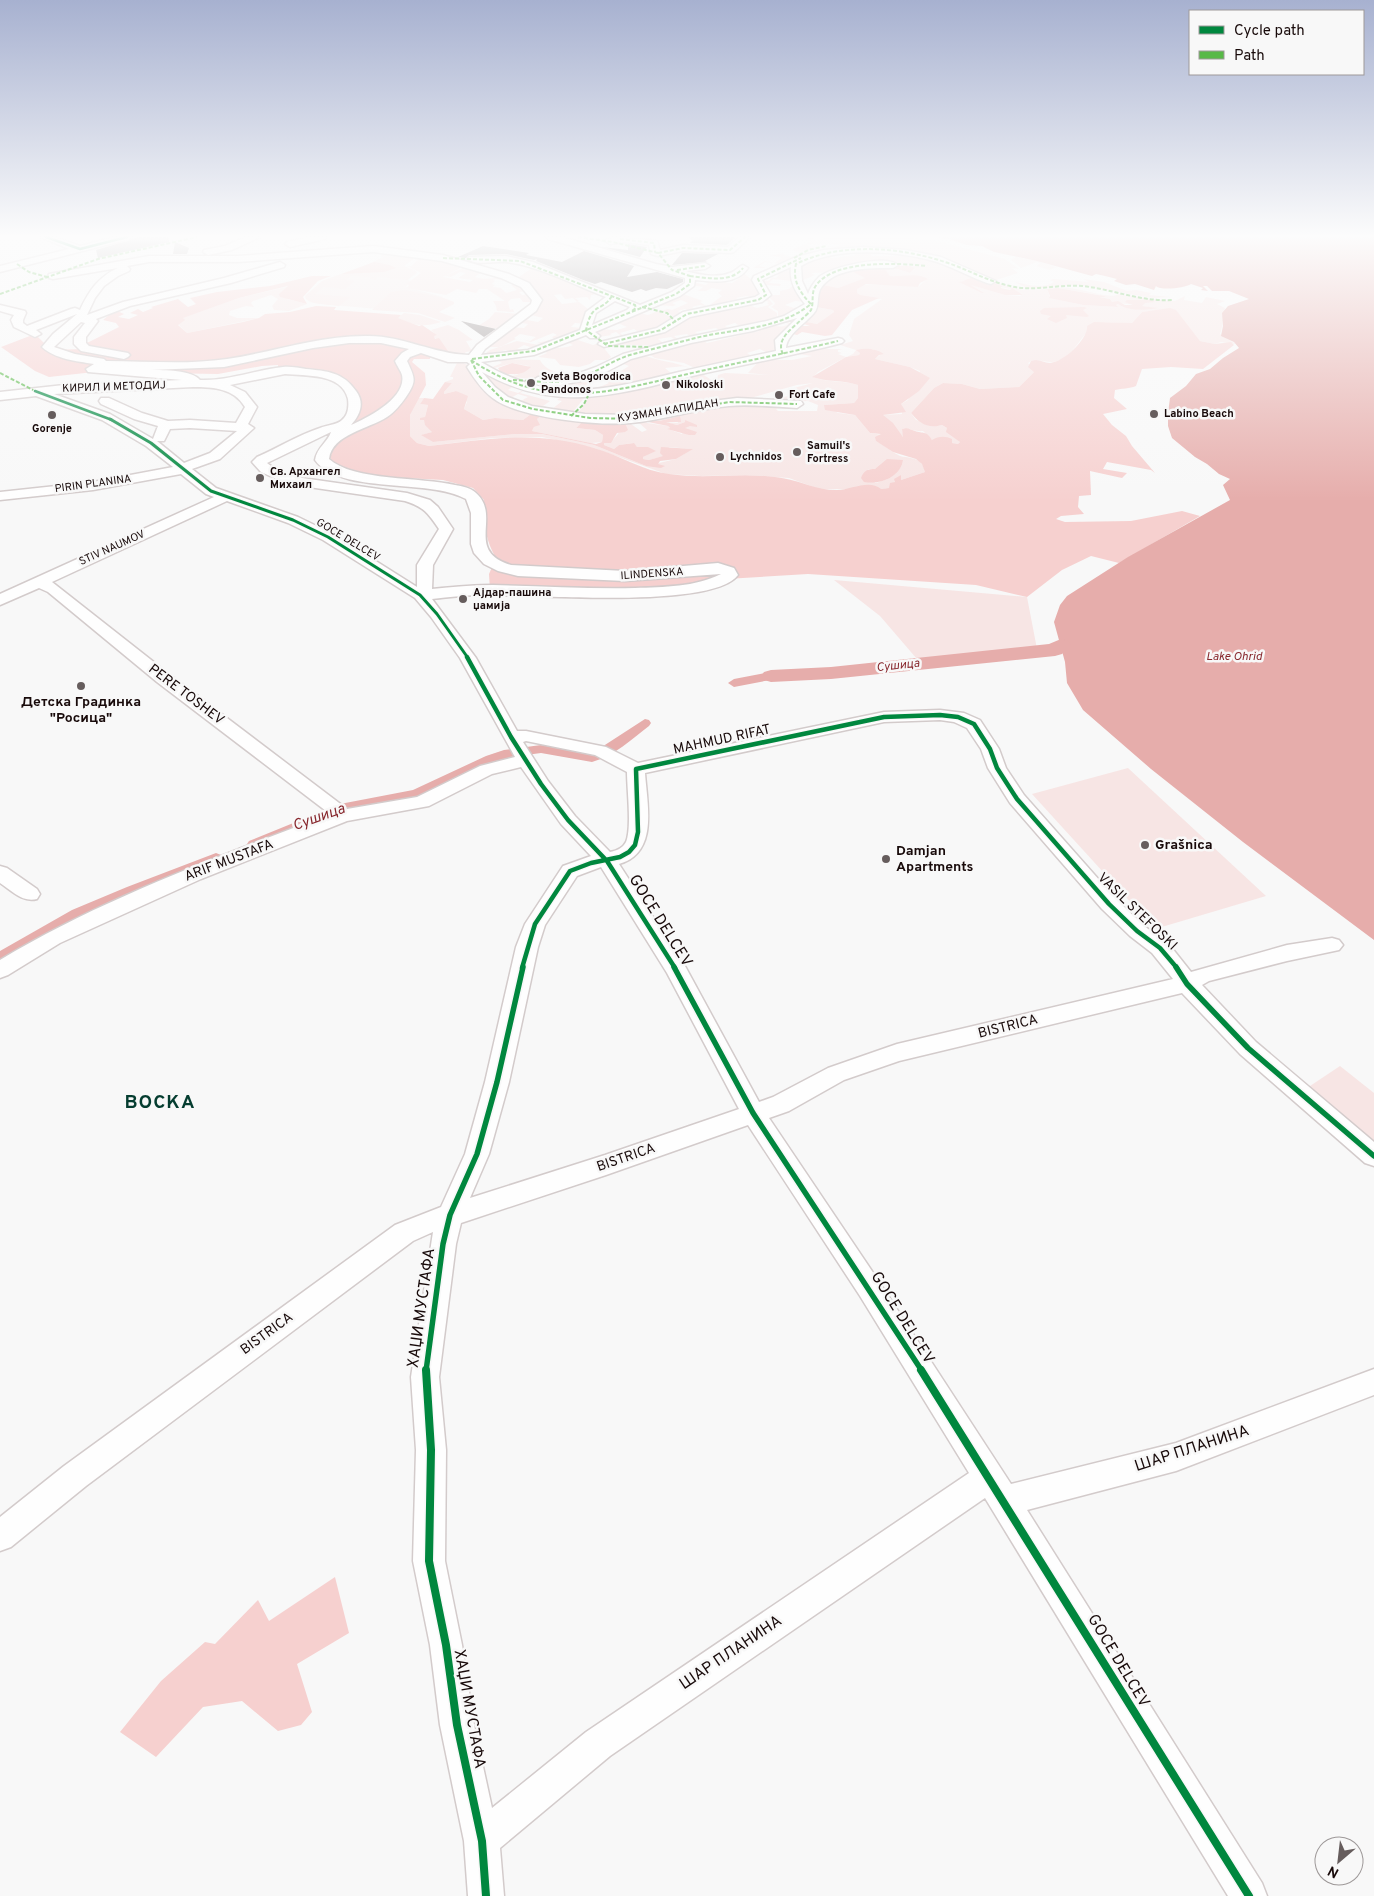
<svg xmlns="http://www.w3.org/2000/svg" width="1374" height="1896" viewBox="0 0 1374 1896" font-family="Overpass,sans-serif">
<style>
.built{fill:#f6ebea}
.green{fill:#f7e5e4;fill-rule:evenodd}
.forest{fill:#f6d0cf}
.water{fill:#e6adab}
.lines{fill:none;stroke-linecap:round;stroke-linejoin:round}
.canal{fill:#e6adab;fill-rule:evenodd}
.river{fill:#e6adab;fill-rule:evenodd}
.building{fill:#9e9797}
.minor-casing{stroke:#d3cbcb;stroke-width:3}
.minor{fill:#fefefe;fill-rule:evenodd}
.quiet{stroke:#58b947;stroke-width:2;stroke-dasharray:4 2;stroke-linecap:butt}
.cycleway-far4-casing{stroke:#f8f8f8;stroke-width:4.5}
.cycleway-far3-casing{stroke:#f8f8f8;stroke-width:5}
.cycleway-far2-casing{stroke:#f8f8f8;stroke-width:7}
.cycleway-far1-casing{stroke:#f8f8f8;stroke-width:9}
.cycleway-casing{stroke:#f8f8f8;stroke-width:11}
.cycleway-far4{stroke:#00873e;stroke-width:2.5}
.cycleway-far3{stroke:#00873e;stroke-width:3}
.cycleway-far2{stroke:#00873e;stroke-width:4.5}
.cycleway-far1{stroke:#00873e;stroke-width:5.5}
.cycleway{stroke:#00873e;stroke-width:8}
.poi-dot{fill:#665d5d;stroke:#f8f8f8;stroke-width:2}
.labels{text-anchor:middle;dominant-baseline:central;stroke-width:5;stroke-linejoin:round;paint-order:stroke}
.far-poi-label{font-size:11px;font-weight:bold;fill:#180a0a;stroke:#f8f8f8;text-anchor:start}
.far-street-label{font-size:11px;fill:#180a0a;stroke:#f8f8f8}
.far-water-label{font-size:12px;font-style:italic;fill:#87262c;stroke:#f8f8f8}
.street-label{font-size:14px;fill:#180a0a;stroke:#f8f8f8}
.poi-label{font-size:14px;font-weight:bold;fill:#180a0a;stroke:#f8f8f8;text-anchor:start}
.water-label{font-size:15px;font-style:italic;fill:#87262c;stroke:#f8f8f8}
.near-street-label{font-size:16px;fill:#180a0a;stroke:#f8f8f8}
.district-label{font-size:19px;font-weight:bold;letter-spacing:1px;fill:#053d30;stroke:#f8f8f8}
</style>
<rect width="100%" height="100%" fill="#f8f8f8"/>
<path class="built" d="M374,262L404,266L415,270L417,273L408,280L410,281L406,287L443,297L414,312L320,304L310,302L305,298L324,280Z"/>
<path class="green" d="M811,237H816L812,240L817,241L827,237H898L934,240L1005,259L1019,269L1012,268L1018,273L993,281L947,261L926,256L893,250L872,251V247H855L854,250L830,251L826,249L841,245C834,244 814,243 807,245L814,248L801,253L792,250L782,254L791,257L796,255L783,264L765,262L759,266L767,268H753L765,261L775,263L782,258L770,255C784,255 797,247 810,242L805,240Z
M389,251L416,255L414,259H427L424,260L431,258L466,265L443,277L470,282L473,280L458,278L466,273L460,272L451,277L445,276L463,268L482,272L475,277C484,280 493,279 502,276L514,283L496,279L493,280L495,281L492,284L495,285L493,287L501,288L506,293L517,290L511,285L519,283L528,291L519,292L522,295L530,294L533,298L532,302H523L520,298L511,299L508,302L510,310L513,309L514,312L497,311L496,306L493,301H505L487,289H479L476,293L457,289L446,295L407,288L409,285L406,284L421,273L407,266H411L418,260L414,259L404,266L417,272L407,280L378,277L375,280L370,279L371,277L351,276L346,280L355,281L345,289L323,287L315,294L350,297L339,306L314,303L306,299L305,296L322,281L365,266L383,257L380,256Z
M853,251L872,252L871,256H902V254L928,258L976,276L973,281L960,282L983,292L969,284L1005,295L1020,296L1023,294L1016,292V290L1000,287L1001,286L993,282L1023,290L1047,289L1050,298L1083,305L1117,307L1116,305L1118,304C1130,312 1143,309 1156,308L1112,302L1110,299L1101,297L1100,295L1058,288C1075,285 1109,301 1119,294L1167,301H1175L1185,296L1184,300L1202,303L1206,297L1225,301L1217,304L1225,308C1222,317 1224,324 1220,334L1236,344L1221,342L1215,344L1200,341L1173,309L1142,312L1132,323C1124,324 1107,321 1101,323C1081,330 1077,354 1058,361C1047,365 1037,356 1028,363L1035,371L1019,387L980,389L962,384L943,383L934,388L911,413L916,420L937,426L942,425L947,428L960,442L958,444L932,440L923,431C915,432 910,428 902,429L904,438L882,415L902,414L901,404L908,400L920,371L910,367L875,359L880,355L873,349L857,350L860,353L859,355L846,357L818,372L813,377C827,383 843,380 858,385V398L854,403L824,405L838,413L855,415L870,433L883,435L876,441C885,445 891,452 900,456C907,458 917,457 922,464C924,466 924,469 925,472L901,480V475L889,488L881,489H819L789,478L750,475L701,476L666,474L594,448L542,437L492,438L429,446L417,443L410,436V415L418,398H424L420,404L428,405L425,417L421,420H424L432,432L422,435L433,442L515,434H542L594,445L646,466L676,459L692,449L669,447L664,456L649,460L643,459V457L655,451L637,447L633,443L619,445L614,449L604,445V443C615,444 620,429 627,421L642,432L647,430L638,422L643,419L647,423L668,426L670,428L668,429L682,434L686,426H690L685,420V422L677,425L664,422L678,423L675,417L659,421L646,419L725,404L793,405L776,409L778,411H817L818,405L808,401L782,402V400L771,399L789,396L819,395L816,389L800,392L794,388L813,383L797,385L747,399L645,415H577L589,397L624,392L699,372L716,383L718,375L725,373L771,375L748,373L760,360L768,359L772,360H792L812,356L792,353L817,349H843L838,350V352L842,353L838,354L846,357L853,354L856,350L840,345L853,341L849,335L854,319L882,299L865,298L852,293L862,285L891,284L918,287L927,279C914,275 904,277 890,276L884,269H897L910,273L915,269L910,266H928L882,261L834,272L811,273L815,275L799,282L796,268L824,255L833,258L856,255ZM903,460C901,474 888,480 875,483L868,469H875Z
M1016,257L1037,261L1057,267L1049,270L1037,266L1040,263L1037,262L1021,268L1011,260Z
M795,262L802,298L799,299L806,302L795,301L785,305L794,308L807,305L805,308L778,318V311L771,307L774,305L775,303L768,296L760,280L768,281L772,278L765,276L776,278L779,275L770,274ZM773,279L793,281L790,284L793,285L789,289L780,291V295H769V288H766V285L780,286L781,284L769,283Z
M535,266L608,297L602,298L598,294L591,295L590,300L587,297L575,298L579,301L577,302L573,298L565,299L561,294L554,295L562,304L579,302L588,309L586,324L575,323L571,327L582,328L578,332L547,345L537,343L554,339L552,337L557,335L553,333L531,342L524,340L530,341L536,337L520,334L514,338L516,339L500,347H484L511,327L524,328L528,324L516,322L525,316L530,317L527,320L538,322L543,318L527,314L538,304L516,279Z
M849,270L866,278L838,288L819,284L830,277Z
M742,272L755,282L763,292L756,298L746,296L736,298L738,299L713,308L711,304L722,296L718,293L722,290L712,288L706,291H698L703,287L691,285L692,282L706,285L708,283H705L709,279L725,278L722,282L732,283L741,277L735,275Z
M1054,279L1089,282L1083,279L1104,282L1127,291L1136,290L1151,293L1149,295L1171,297L1152,298L1079,285L1029,289L1015,282C1028,284 1042,290 1054,282L1050,280Z
M290,286L287,299L307,304L289,311L274,310L272,306L278,299L271,295L253,301L251,303L254,307L246,306L230,311L229,315L237,318H259L187,333L178,324L184,320L182,318L239,298Z
M405,290L444,298L454,302V304L439,312L455,318L445,322L418,313L372,310L391,292Z
M680,293L703,301L700,302L708,307L700,305L692,307L697,311L692,312L685,309L678,311L684,314L677,319L670,314L660,311L668,309L672,310L688,303L681,300L672,303L676,305L673,306L652,305L672,297L676,298Z
M766,296L773,304L768,307L777,313V320L743,328L735,323L725,326L732,331L722,332L716,328L695,332L701,336L692,338L687,334L674,336L680,341L679,342L671,337L658,339L666,345L662,346L608,344C627,339 648,337 667,329C676,325 681,318 690,314L746,304L757,308L769,305L767,303L769,302L763,300L754,302Z
M810,307C803,322 773,334 779,352L769,354L760,349L747,353L755,358L697,369L684,363L655,358L645,352L699,338L707,343L750,333L745,329L751,333L759,331L754,327C758,327 764,324 768,325C777,325 780,329 789,324L781,321L774,323L782,320L790,323L798,320L791,317Z
M816,307L833,310L834,312L817,324L802,321Z
M658,311L671,317L674,322L642,334L634,329L620,333L626,338H624L616,332L610,334L612,335L599,337L593,332L597,329L617,330L627,327L618,323L608,327L602,326L633,312L648,315Z
M495,312L519,314L502,330L494,328L491,330L489,327L483,326L479,328L478,326L489,319Z
M404,313L420,315L441,322C421,328 415,325 397,318Z
M448,325L459,330L473,340L466,341L472,351L466,352L462,356L445,352L447,350L433,336L436,335L431,330Z
M572,338L593,345L596,344L604,348L611,357L607,360H595L590,364L579,367L560,365L555,359L538,357L547,353L541,350C552,346 562,350 573,345L564,341Z
M517,341L544,346L536,349L524,345L517,349L527,352H509L506,350L487,354L486,357L487,352L490,350Z
M640,353C657,362 675,361 692,369L685,366L665,368L671,373L664,376L665,378C621,391 594,398 548,391C560,379 586,372 601,379L599,380L601,381L586,384L595,389L609,383L602,379L609,376L599,372L613,376L629,366L618,362L605,369L617,361Z
M496,359L540,360C548,376 572,374 587,372C583,374 577,377 572,378C560,380 522,380 512,376L517,375L529,366L512,363L491,369L490,368L502,363Z
M458,361L468,365L491,393L535,411L523,420L495,418L483,420L464,409L467,402L456,391L444,394V392L452,383L445,382L453,379V377H450Z
M490,374L523,387L515,385L508,390L518,393L527,388L542,392L528,388L520,393L550,401L543,406L547,407L546,409L551,410L562,401L557,400L562,396L555,395L585,397L572,413C553,410 535,407 517,403L528,397L518,394L507,400L503,398L481,376Z
M545,413L585,419L576,428L595,430L603,435L602,442L591,443L532,431L534,427L539,425L537,419Z
M834,580L1027,597L1037,649L917,659L880,616Z
M1128,768L1266,896L1155,929L1032,794Z
M1340,1066L1374,1093V1141L1307,1088Z"/>
<path class="forest" d="M374,262L390,265L396,268L384,272L342,274Z
M888,265L910,266L915,268L910,273L897,269H885L890,276C902,277 918,272 928,279L920,283L918,287L866,284L857,289V293L860,295L879,298L852,310L832,335L825,336L802,332L797,335L789,333L798,326H810L801,323L802,321L817,324L834,312L833,310L816,307L819,284L838,288L865,278L849,270Z
M312,276H331L318,281L303,297L307,304L280,297L279,294L288,286L239,298L183,318L185,320L178,325L187,333L243,322L259,318L265,314L290,312L316,306L336,307L334,310L401,315L398,318L419,326L422,325L437,335L434,336L435,339L439,338L448,351L446,352L453,353L452,356L430,355V359H414L412,362L425,373L426,385L410,415V436L417,443L429,446C488,439 535,430 594,448C619,455 643,471 669,474C718,481 758,467 808,485C817,488 827,490 837,490C851,490 869,479 881,489L889,488L890,483L895,482L894,479L901,475V480L925,472L922,464L916,459L893,452L876,441L875,437L881,434L870,433L855,415L825,410L824,405L854,403L858,398V385C843,380 827,382 812,377L846,357L859,355L860,353L856,350C866,348 875,348 884,354L879,355L875,359L910,367L930,378L919,391L901,404L906,412L883,415L893,423L903,437L902,429C908,427 909,429 915,431C923,434 926,430 932,440C939,436 945,436 952,439V443L958,444L960,442L946,432L947,428L942,425C928,429 919,423 911,413L934,388L943,383L962,384L980,389L1019,387L1034,372L1028,367L1031,361C1039,358 1043,363 1050,363C1063,363 1089,338 1087,326L1094,322L1132,323L1142,312L1170,308L1176,310L1200,341L1215,344L1231,342L1234,345L1203,369L1171,367L1142,369L1136,386C1129,389 1122,388 1115,390L1114,398L1127,409L1103,414L1112,425L1126,436L1132,446L1155,473L1151,470L1107,462L1103,469L1127,473L1122,478L1090,471L1091,495L1079,496L1078,507L1084,514L1061,516L1056,519L1065,522L1131,521L1182,511L1200,516L1119,563L1091,556L1062,570L1027,597L976,585L808,574L726,579L689,588L490,590L489,574L496,558C485,539 483,521 484,500L473,488L443,480L368,476L337,467L330,460L332,451L339,440L355,404L339,379L278,371V365L262,366L218,374L94,372L49,377L35,371L1,347L35,334L51,350L84,349L80,344L89,342L119,327L116,323L103,320L115,310L124,314L118,317L129,319L138,315L130,313L138,309L143,312L153,308L151,307L178,299L188,307L196,304L190,298L217,292L270,286Z
M976,276L978,277L975,279L983,283L989,281L1002,286L1001,288L1010,290L1012,288L1023,295H1005L971,285L984,293H982L959,282L965,281H963Z
M1058,288L1104,296L1106,297H1100L1110,299L1112,302L1118,301L1125,305H1133L1125,302L1127,300H1151L1155,302L1145,303L1142,306L1158,308C1145,310 1129,312 1118,304L1116,305L1118,307L1083,305L1049,298L1050,296L1047,289Z
M1084,307L1087,308L1083,310L1089,316L1087,317L1066,315L1067,318L1056,323L1047,319L1051,316L1041,314L1040,311L1044,308Z
M512,363L531,367C518,379 513,371 501,376L497,372L500,371L498,368Z
M445,382L452,383L444,392V394L456,391L468,396L464,409L483,420L495,418L523,420L535,411L545,413L537,419L540,425L534,427L532,431L596,444L602,442L603,435L595,430L576,428L585,419L625,423L628,430L625,432L617,433L611,443H604V445L614,449L619,445L634,443L637,447H648L656,451L643,457V459L649,460L663,456L660,453L661,447L693,449L676,459L660,461L658,464L665,466L661,468L646,466L594,445L542,434H515L433,442L421,435L432,432L425,425L424,420H420V418L425,417L428,405L420,404L424,398L433,399Z
M680,416L681,422H666L677,425L685,422V420L697,425V427L690,426L685,428L697,432L695,435H689L667,429L670,428L668,426L643,421L646,419L659,421Z
M887,459L903,460C901,477 880,485 864,482L861,478C864,470 868,469 875,469Z
M335,1577L349,1633L297,1664L312,1712L301,1725L278,1731L242,1701L203,1707L156,1757L120,1732L161,1681L205,1642L215,1644L258,1600L269,1621Z"/>
<path class="water" d="M931,237H1374V940L1243,842L1151,769L1083,710L1067,683L1065,662L1054,622L1060,605L1067,596L1128,557L1230,500L1223,485L1230,479L1219,474L1207,464L1195,457L1172,438L1168,426V413L1170,398L1186,386L1196,374L1210,369L1223,358L1239,348L1234,342L1221,336L1223,326L1222,313L1228,306L1249,299L1229,291H1212L1207,286H1203L1208,291L1201,290L1203,288L1191,284C1185,288 1161,291 1156,286L1154,290L1135,284L1126,285L1114,281L1117,279L1105,276L1096,274L1092,276L1037,261L994,252L982,246L967,245L949,239Z"/>
<g class="lines">
<path class="canal" d="M771,672L777,676L775,679L734,687L728,683L734,679Z
M645,719L649,720L651,723L649,726C632,739 614,756 592,762L541,753L511,757L422,796L348,811L259,847H249L247,844L249,841L340,804L413,790L486,756L504,750L541,745L591,754Z
M216,853L221,855L223,858L221,861L137,894L83,918L0,963V951L72,910L127,887Z"/>
<path class="river" d="M1061,639L1068,641L1071,645L1062,654L1055,656L831,679L771,682L764,680L761,676L764,672L771,670L831,667L1049,644Z"/>
</g>
<path class="building" d="M139,237H168L169,242L98,258L96,250Z
M687,237H736L727,245L690,243L693,240Z
M175,242L189,248L187,254H173Z
M628,244L647,247L640,257L602,247L628,250Z
M483,246L529,253L526,255L562,262L584,251L634,266L627,277L657,272L683,279V282L667,289L656,288L646,291L641,289L632,292L601,282L595,284L583,280L536,261L537,259L534,260L506,254L469,255L466,258L458,257Z
M682,253H683L718,254L705,261L707,262L672,265Z
M461,321L496,329L484,337Z"/>
<g class="lines">
<g class="minor-casing">
<path id="minor" d="M41,237H55L80,246L115,237H132L130,239L0,272V266L69,249Z
M246,237H260L232,250L208,255L203,252L204,250L225,246Z
M309,237H327L325,239L290,247L285,244L287,242Z
M546,237H562L656,264L672,267L705,263L710,266L705,269L686,271C698,275 718,278 730,273C736,271 738,267 743,265L748,268C737,285 713,282 695,280L694,286L680,296L595,332L600,336L598,338H590L586,335L534,355L481,362C552,405 605,390 679,372C711,365 744,358 776,351L775,340L797,318L753,331L691,343L631,359L604,373L580,381L556,386L538,385L532,381L538,377L556,378L577,374L596,367L623,354L684,338L767,321L784,316L805,304C796,293 789,282 791,267L762,280L771,295L762,302L690,317L665,332L604,347L598,344L600,342L657,328L683,312L755,297L760,294L752,280L754,276L796,257L824,250L864,247L906,250L941,257L996,281L991,284L987,283C970,277 955,268 937,262C901,251 834,246 801,266L802,281L808,294C810,288 814,282 819,277C831,267 886,254 898,265L893,268C871,268 835,267 821,288C816,295 820,307 814,313C805,324 787,334 786,348L838,338L842,339L844,341L842,343C795,355 748,364 701,374C620,393 561,416 482,372L495,387L508,397L532,406L585,414L631,415L704,402L737,398L801,401L803,404L797,408C774,407 751,404 729,406C696,409 664,420 631,423C598,426 525,418 497,401C484,393 475,380 467,367L470,364L467,362H448L421,353L410,357L407,361C415,378 417,381 406,397C401,404 395,412 387,417C369,429 332,434 329,459C353,481 422,477 455,485C462,486 471,488 476,493C502,516 464,551 511,565L625,571L718,563L734,568L738,575C714,609 536,595 493,595C473,594 452,597 432,599L476,658L517,731H526L606,747L638,763L884,712L940,710L964,713L980,720L999,749L1006,768L1024,795L1116,899L1144,926L1168,943L1191,972L1287,945L1332,938L1339,940L1343,945L1339,950L1287,961L1209,981L1202,985L1256,1042L1374,1142V1166L1365,1163L1240,1054L1182,993L899,1061L844,1080L789,1111L769,1118L878,1280L1011,1484L1176,1443L1374,1369V1395L1176,1471L1027,1510L1262,1883L1267,1896H1228L985,1498L610,1756L500,1848L504,1896H468L464,1841L440,1725L430,1645L413,1561L416,1450L411,1377L433,1232L413,1241L86,1486L11,1547L0,1551V1517L64,1466L395,1225L441,1207L465,1154L485,1082L516,947L525,924L563,866L591,856L561,824L521,767L492,774L429,806L347,821L201,879L60,943L8,975L0,978V960C103,898 218,857 330,814L157,682L48,592L39,588L0,605V594L214,497L206,494L181,474L93,490L0,500V492L93,482L173,467L146,446L102,420L36,396L0,400V392L64,385L182,380L88,372L86,369L94,364C76,361 55,359 42,347L53,334L77,314L36,330L41,334L35,337L14,327L11,320L14,315L0,311V305L25,311L26,313L23,320V323L27,326L71,309L75,308L80,310C89,291 98,277 118,268L53,279L49,278L48,276L49,274L149,256H238L373,246L443,255L509,274L529,283L542,300L536,311L485,349L481,355L528,350L580,330L586,312L606,297C577,286 536,265 506,262C495,261 476,266 468,259L469,257L506,256L533,262L640,305L672,292L685,283V278L548,239ZM373,252L442,261L501,278L521,287L532,300L531,304L477,345L469,355C434,354 403,336 369,336C320,335 274,352 227,359C186,365 146,361 106,361L104,359L75,354L54,347L81,322L85,323L74,337V344L81,351L124,359L128,357L130,355L128,353L89,346L86,343V337L98,321L96,319L130,306L231,283L284,267L285,265L280,262L224,278L123,302L87,315L95,298L104,286L118,276L129,271L130,269L127,266L149,262H238ZM615,301L630,307L627,310L592,325L596,313ZM349,343H381L409,349L402,353L395,361C397,366 401,371 402,375C407,398 367,418 351,425C360,415 365,403 356,391C343,372 327,371 306,369C299,368 290,366 283,367C255,370 229,381 200,380C192,370 164,370 151,370L224,367L313,348ZM285,374C306,376 342,373 348,399C349,407 348,415 342,420C337,425 326,425 320,428C298,435 278,448 257,457L252,462L261,472L288,484L405,501C424,507 428,513 439,529L417,565V587L333,534L298,517L216,488L192,469L220,459L254,428L248,424L257,407L245,392L230,385ZM193,387C212,387 234,388 245,407L236,423L190,420L168,421L142,413L109,398H101L99,401L101,404L134,419L158,426L153,439L110,414L54,394ZM190,428L237,431L210,453L184,463L157,441H164L170,429ZM331,432C328,442 317,447 315,460C340,495 429,478 466,499L471,513V544L474,553L484,564L498,571L518,576L625,581L721,574C695,587 664,587 635,588C588,589 540,586 493,585C473,585 452,587 432,589L433,565L453,529L438,507L430,500L407,493L295,477L271,466L267,463ZM227,501L288,523L323,540L415,598L431,617L460,658L515,757L480,766L417,797L347,809L169,674L52,582ZM940,720L954,722L967,728L981,749L988,768L1010,803L1102,909L1130,936L1152,953L1173,979L897,1044L828,1068L773,1097L759,1102L685,966L619,864C659,853 647,804 645,773L884,722ZM526,741L595,755L627,772C627,789 632,828 626,842C623,848 616,851 610,852L575,816L548,781L523,742ZM601,867L667,973L739,1109L605,1155L470,1198L489,1154L509,1082L538,947L545,925L577,876ZM748,1125L860,1296L969,1473L586,1732L492,1808L474,1725L462,1645L445,1561L446,1450L439,1377L456,1244L461,1223L606,1175Z
M618,237L657,241L660,250L683,245L728,247L739,237H750L734,252L730,253L683,251L658,256L651,254L649,245L625,242L610,244L605,241L607,239Z
M0,866L7,868L37,889L40,894L37,899C23,903 12,891 0,883Z"/>
</g>
<use href="#minor" class="minor"/>
<path class="quiet" d="M578,237L613,242L658,253L672,270
M620,239L654,243L655,252
M658,253L683,248L730,250L745,237
M443,258L520,261L635,305L636,308L632,311
M794,258L808,250L826,246
M17,264L29,272L47,277
M677,270L705,266
M690,276C706,278 732,283 743,268
M0,294L98,259L197,237
M612,296C601,313 592,301 586,330L608,346L649,347
M811,304C800,293 792,280 796,264C840,242 900,247 945,262C967,269 987,281 1010,286C1034,292 1057,284 1082,286C1112,289 1141,302 1172,300
M642,307L667,313L676,322
M604,344L661,330L687,314L758,300L766,295L758,279L801,258
M783,354C775,339 793,328 803,318C805,316 810,312 811,310C814,303 811,294 815,287C832,259 899,263 927,266
M472,359L534,351L676,294L690,284V276L672,270
M471,360C553,415 614,390 701,371C746,361 792,352 838,341
M471,360L479,376L503,400L533,409L590,418L634,419L729,402L797,404
M0,373L35,391
M513,380C533,381 554,384 574,379C594,375 610,361 630,355C649,350 669,345 688,340C729,328 776,332 811,304
M571,416L584,404L588,396"/>
<g class="cycleway-far4-casing">
<path id="cycleway-far4" d="M46,237L80,249L127,237
M35,391L112,420"/>
</g>
<g class="cycleway-far3-casing">
<path id="cycleway-far3" d="M110,419L151,443L211,491L293,520L328,537L420,595L437,614L468,658"/>
</g>
<g class="cycleway-far2-casing">
<path id="cycleway-far2" d="M467,657L511,737L541,784L568,820L607,861L675,968
M522,968L535,924L570,871L591,863L620,857L629,852L635,845L638,832L636,769L884,717L940,715L958,717L974,724L990,749L997,768L1017,799L1109,904L1137,931L1160,948L1177,968"/>
</g>
<g class="cycleway-far1-casing">
<path id="cycleway-far1" d="M674,967L753,1113L922,1371
M1176,967L1187,984L1248,1048L1374,1156
M426,1371L443,1244L450,1215L477,1154L497,1082L523,967"/>
</g>
<g class="cycleway-casing">
<path id="cycleway" d="M426,1370L431,1450L429,1561L446,1645L457,1725L482,1841L486,1896
M921,1370L1249,1896"/>
</g>
<use href="#cycleway-far4" class="cycleway-far4"/>
<use href="#cycleway-far3" class="cycleway-far3"/>
<use href="#cycleway-far2" class="cycleway-far2"/>
<use href="#cycleway-far1" class="cycleway-far1"/>
<use href="#cycleway" class="cycleway"/>
</g>
<linearGradient id="sky" x2="0" y2="1"><stop stop-color="#a7b1d0"/><stop offset="0.47" stop-color="#fcfcfc"/><stop offset="1" stop-color="#fcfcfc" stop-opacity="0"/></linearGradient>
<rect width="1374" height="502" fill="url(#sky)"/>
<g class="poi-dot">
<circle cx="531" cy="383" r="5"/>
<circle cx="666" cy="385" r="5"/>
<circle cx="779" cy="395" r="5"/>
<circle cx="1154" cy="414" r="5"/>
<circle cx="52" cy="415" r="5"/>
<circle cx="797" cy="452" r="5"/>
<circle cx="720" cy="457" r="5"/>
<circle cx="260" cy="478" r="5"/>
<circle cx="463" cy="599" r="5"/>
<circle cx="81" cy="686" r="5"/>
<circle cx="1145" cy="845" r="5"/>
<circle cx="886" cy="859" r="5"/>
</g>
<g class="labels">
<g class="far-poi-label">
<text x="541" y="377">Sveta Bogorodica<tspan x="541" dy="13">Pandonos</tspan></text>
<text x="676" y="385">Nikoloski</text>
<text x="789" y="395">Fort Cafe</text>
<text x="1164" y="414">Labino Beach</text>
<text x="52" y="429" text-anchor="middle">Gorenje</text>
<text x="807" y="446">Samuil's<tspan x="807" dy="13">Fortress</tspan></text>
<text x="730" y="457">Lychnidos</text>
<text x="270" y="472">Св. Архангел<tspan x="270" dy="13">Михаил</tspan></text>
<text x="473" y="593">Ајдар-пашина<tspan x="473" dy="13">џамија</tspan></text>
</g>
<g class="far-street-label">
<text transform="translate(114 387) rotate(-2)">КИРИЛ И МЕТОДИЈ</text>
<text transform="translate(668 411) rotate(-9)">КУЗМАН КАПИДАН</text>
<text transform="translate(93 484) rotate(-8)">PIRIN PLANINA</text>
<text transform="translate(348 540) rotate(31)">GOCE DELCEV</text>
<text transform="translate(112 548) rotate(-24)">STIV NAUMOV</text>
<text transform="translate(652 574) rotate(-4)">ILINDENSKA</text>
</g>
<g class="far-water-label">
<text x="1234" y="657">Lake Ohrid</text>
<text transform="translate(898 666) rotate(-6)">Сушица</text>
</g>
<g class="street-label">
<text transform="translate(186 695) rotate(37)">PERE TOSHEV</text>
<text transform="translate(722 740) rotate(-12)">MAHMUD RIFAT</text>
<text transform="translate(229 861) rotate(-21)">ARIF MUSTAFA</text>
<text transform="translate(1137 912) rotate(44)">VASIL STEFOSKI</text>
<text transform="translate(1008 1027) rotate(-14)">BISTRICA</text>
<text transform="translate(626 1158) rotate(-19)">BISTRICA</text>
<text transform="translate(267 1334) rotate(-36)">BISTRICA</text>
</g>
<g class="poi-label">
<text x="81" y="702" text-anchor="middle">Детска Градинка<tspan x="81" dy="16">"Росица"</tspan></text>
<text x="1155" y="845">Grašnica</text>
<text x="896" y="851">Damjan<tspan x="896" dy="16">Apartments</tspan></text>
</g>
<g class="water-label">
<text transform="translate(319 818) rotate(-20)">Сушица</text>
</g>
<g class="near-street-label">
<text transform="translate(660 921) rotate(58)">GOCE DELCEV</text>
<text transform="translate(422 1308) rotate(-82)">ХАЏИ МУСТАФА</text>
<text transform="translate(902 1318) rotate(58)">GOCE DELCEV</text>
<text transform="translate(1192 1449) rotate(-18)">ШАР ПЛАНИНА</text>
<text transform="translate(731 1653) rotate(-34)">ШАР ПЛАНИНА</text>
<text transform="translate(1118 1661) rotate(59)">GOCE DELCEV</text>
<text transform="translate(469 1709) rotate(80)">ХАЏИ МУСТАФА</text>
</g>
<g class="district-label">
<text x="160" y="1103">ВОСКА</text>
</g>
</g>
<rect x="1189" y="10" width="175" height="65" fill="#f8f8f8" stroke="#9e9999"/>
<rect x="1199" y="26" width="25" height="8" fill="#00873e" stroke="#9e9999"/>
<text x="1234" y="35" font-size="15" fill="#180a0a">Cycle path</text>
<rect x="1199" y="51" width="25" height="8" fill="#58b947" stroke="#9e9999"/>
<text x="1234" y="60" font-size="15" fill="#180a0a">Path</text>
<g transform="translate(1339 1861) rotate(208)"><circle r="24" fill="#f8f8f8" stroke="#9e9999"/>
<path d="M0-4L9 19L0 12L-9 19Z" fill="#665d5d"/>
<text y="-8" font-size="14" font-weight="bold" text-anchor="middle" fill="#180a0a">N</text>
</g>
</svg>
